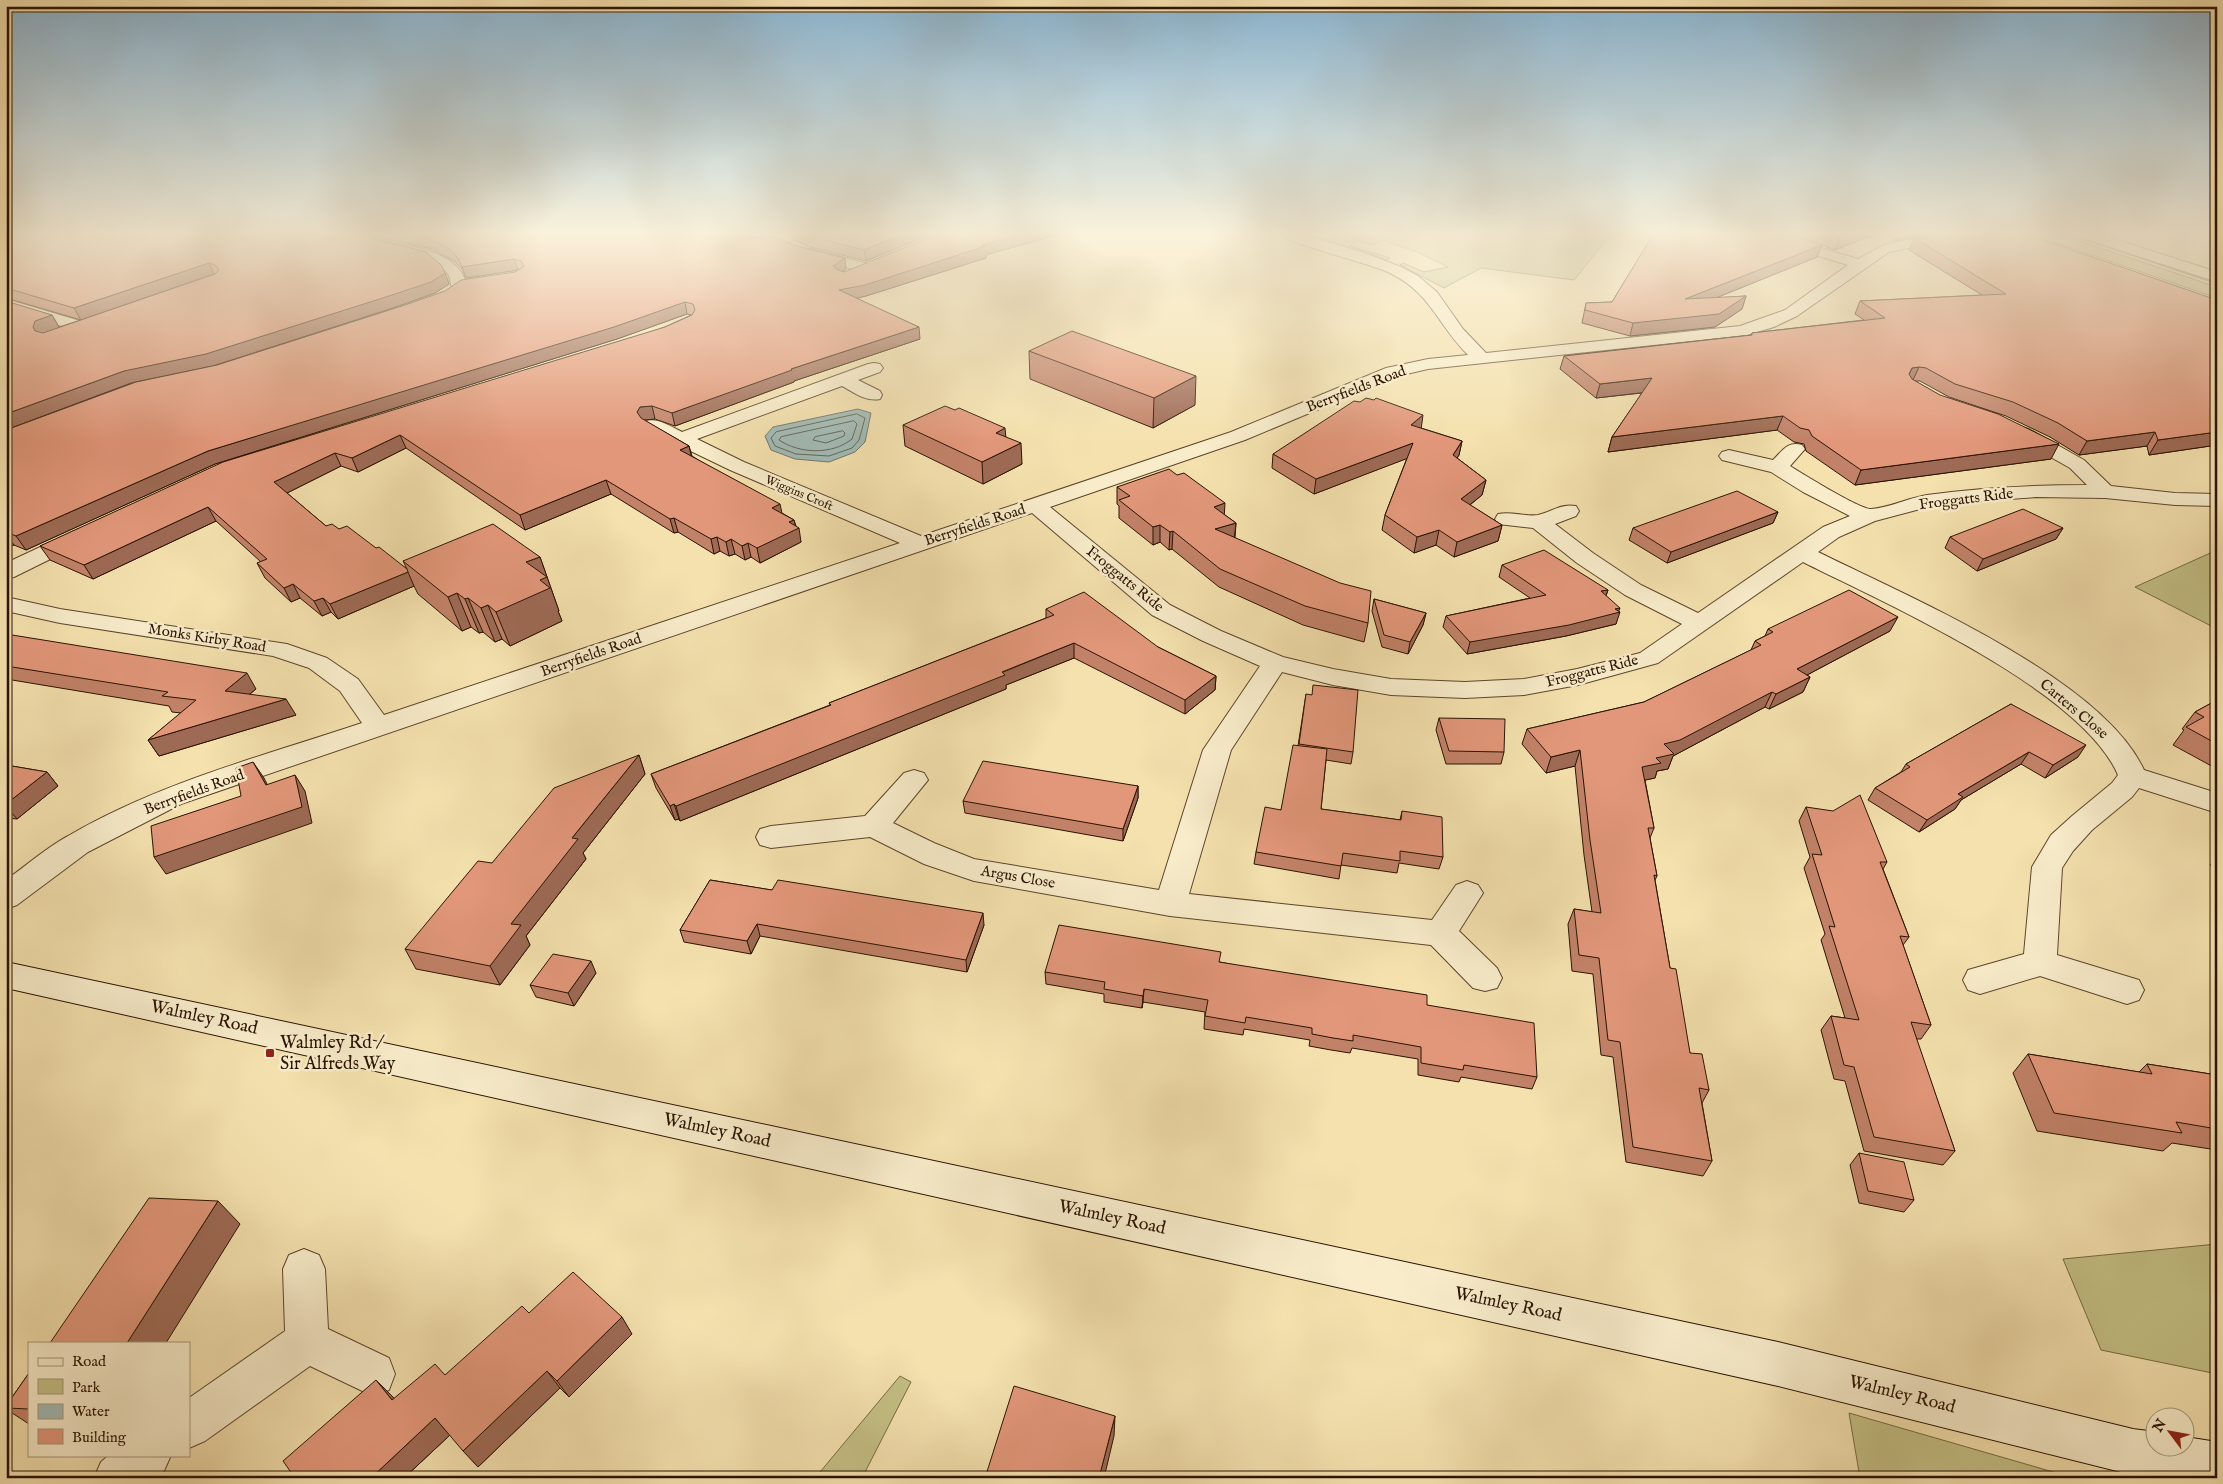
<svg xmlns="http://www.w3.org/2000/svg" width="2223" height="1484" viewBox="0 0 2223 1484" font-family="'IM FELL English',serif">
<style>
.green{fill:#c4c085;stroke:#786a42}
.water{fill:#a1bbb6;stroke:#72786d}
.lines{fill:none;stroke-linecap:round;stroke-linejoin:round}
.shore{stroke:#66675b;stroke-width:1}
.minor-casing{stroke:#5d462c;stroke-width:2}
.secondary-casing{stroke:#2b1300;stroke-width:2}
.minor{fill:#f8ecca;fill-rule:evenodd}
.secondary{fill:#f8ecca;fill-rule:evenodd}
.wall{fill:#c28269;stroke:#2b1300;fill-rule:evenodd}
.shaded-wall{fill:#9e6a55;stroke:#2b1300}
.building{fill:#e2977a;stroke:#2b1300}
.poi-dot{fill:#8f2418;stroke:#f8ecca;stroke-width:2}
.labels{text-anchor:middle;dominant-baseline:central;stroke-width:5;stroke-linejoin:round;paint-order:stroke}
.far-street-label{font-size:12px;fill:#2b1300;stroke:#f8ecca}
.street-label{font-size:15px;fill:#2b1300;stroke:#f8ecca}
.near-street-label{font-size:18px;fill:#2b1300;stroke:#f8ecca}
.near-poi-label{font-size:18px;fill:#2b1300;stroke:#f8ecca;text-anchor:start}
</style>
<rect width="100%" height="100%" fill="#f4e1ae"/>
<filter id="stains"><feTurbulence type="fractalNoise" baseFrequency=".004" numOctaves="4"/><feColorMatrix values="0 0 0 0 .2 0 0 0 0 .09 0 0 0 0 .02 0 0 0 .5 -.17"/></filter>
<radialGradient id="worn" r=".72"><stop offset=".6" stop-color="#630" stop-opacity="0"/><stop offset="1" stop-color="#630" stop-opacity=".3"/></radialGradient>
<path class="green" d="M1303,233H1612L1574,280L1481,268L1444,288L1400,265L1403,263L1424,272L1448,267L1417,252L1383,240L1372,245L1358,241L1350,246L1390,258L1387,260Z
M2028,233H2056L2217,287V298Z
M2064,233H2069L2217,282V284Z
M2217,550V629L2135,587Z
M2217,1244V1374L2101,1350L2063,1259Z
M900,1376L911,1382L862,1478H815Z
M1849,1413L2074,1478H1860Z"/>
<path class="water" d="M858,409L871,413L865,442L855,452L829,462L795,459L771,450L765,436L773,427Z"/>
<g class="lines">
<path class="shore" d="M857,414L865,418L859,440L852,448L829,456L796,454L775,446L771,438L776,432Z
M854,421L857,424L852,439C832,455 800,454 779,440L781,437Z
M843,431L845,433L844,436L826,443L813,440L815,437Z"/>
<g class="minor-casing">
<path id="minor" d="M783,233H800C792,244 754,256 745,244C751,236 772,240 783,233Z
M1279,233H1299L1365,253L1401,267L1418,276L1437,292L1463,329L1486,353L1740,326L1785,310L1848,265L1779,244L1777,241L1779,238L1784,237L1858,259L1884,245L1941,233H1969L1962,237L1889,252L1797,316L1774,327L1747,335L1428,369L1398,376L1245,440L1050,507L1170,605L1221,631L1283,657L1333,669L1391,679L1465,682L1524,679L1577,669L1640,653L1682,624L1625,595L1577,563L1533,528L1498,524L1495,519L1498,514C1512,511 1525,517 1538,515C1552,512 1561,503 1576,506L1579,511L1576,516L1555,524L1593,553L1641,585L1698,613L1823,527L1850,516L1803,492L1771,472L1722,460L1719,456L1722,452L1729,450L1773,460C1783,450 1788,441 1802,445L1805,449L1790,466C1803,474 1859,509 1871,509C1889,508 1908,498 1927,495C1980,488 2033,485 2087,485L2070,468L2015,437L2012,433L2015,429L2022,427L2029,429L2084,460L2111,486L2175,493L2217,494V506L2175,505L2105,498L2036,497L1982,501L1924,508L1875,521L1839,537L1818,552C1907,596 2102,678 2144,770L2217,793V813L2139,788L2132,797L2092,830L2073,851L2062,868L2057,955L2139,980L2144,990L2139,1000L2127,1004L2040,976L1980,994L1968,990L1963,980L1968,970L2024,954L2032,867L2051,835L2072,816L2112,783L2118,775C2081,689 1886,604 1803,562L1658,663L1578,685L1524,695L1465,698L1391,695L1333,685L1282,672L1231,750L1189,894L1432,920L1456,885L1467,881L1478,885L1483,893L1459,931L1497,968L1502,978L1497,988L1485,991L1473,988L1431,945L1170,916L974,881L924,864L870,837L771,848L760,845L756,837L760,829L771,826L865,816L904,773L914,770L924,773L928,780L893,823L934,843L974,859L1159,890L1203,750L1260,666L1203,641L1152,615L1032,513L181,804L88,852L17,905L6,909V880C26,866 46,848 68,836C158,783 263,756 362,723L340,691L309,668L273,656L60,623L6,611V597L60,609L287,644L327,658L358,679L384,715L900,543L730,470L645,429L642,425L645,421C658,418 670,426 682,432L868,364L874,363L880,364L883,368L880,372L858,380L880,391L882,395L880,399C866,402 853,392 842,386L697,439L744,462L921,536L1231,432L1386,368L1428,359L1468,355C1437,324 1431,293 1390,273C1370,263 1287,244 1279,233Z
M2075,233H2096L2217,272V282L2077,236Z
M397,244C424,249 460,255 467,286L465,289H453C450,285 451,279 448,274C436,258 410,256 392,251L390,248L392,245Z
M810,249L872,265L875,268L872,271L867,273L805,256L803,253L805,250Z
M6,299L87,323L89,327L87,331L81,332L6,309Z
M79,529L87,531L90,536L87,541L14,577L6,579V563Z
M304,1249L319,1255L325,1269L328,1329L389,1358L395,1374L389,1390L373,1396L310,1366L205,1441L189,1448V1398L285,1331L283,1269L289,1255Z
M109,1455H171L164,1471L156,1478H94L101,1462Z"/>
</g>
<g class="secondary-casing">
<path id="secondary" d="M6,962L1778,1342L2133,1429L2156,1432V1446H2186V1437L2217,1442V1478H2151L2133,1475L1778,1386L6,988Z"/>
</g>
<use href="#minor" class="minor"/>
<use href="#secondary" class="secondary"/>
</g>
<path class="wall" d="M6,233H775L753,238L846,269L843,272H844L986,255V258L866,296L857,298L920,339L794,381V382L675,426L655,419L644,420L689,446L692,456L782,513L794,520L796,526L801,542L760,563L751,557L745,560L735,554L729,556L720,551L714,554L678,532L674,533L611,494L525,530L406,448L358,472L341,466L287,493L326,526L339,529L376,548L407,569L403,561L540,557L559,611H558L562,621L510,646L502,639L495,642L483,632L479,633L471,627L462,631L418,594L414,586L338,619L331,612L322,616L300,598L291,602L265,578L257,563L261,562L216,521L93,579L50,560L40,546L665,327L691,315L687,314L617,339L215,464L26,550L14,545L6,548V430L135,382L6,430L52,315L59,327L81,320L6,298ZM382,238L431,249L454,261L462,269L466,278L518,270L515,272L213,366L393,308L435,293L449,284L445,273L380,240Z
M792,233H934L866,261L810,247L794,240Z
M1654,233H1932L1895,241L1884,234L1868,237L1835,250L1822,245L1817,257L1716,298L1746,296L1742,309L1715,327L1630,336L1582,323L1586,303L1612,302Z
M1939,233L2217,445L2149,455L2147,446L2079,455L2050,437L2006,416L1949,397L1920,381H1915L2051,459L1855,485L1806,451L1804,444L1794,442L1777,430L1608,452L1612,437L1642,393L1596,398L1560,369L1564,356L1751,335L1752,333L1864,320L1855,314L1860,301L1982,295L1909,250L1914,238Z
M1029,351L1195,405L1153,428L1030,379Z
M955,410L1006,437L1022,464L983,484L905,446L903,425Z
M1421,428L1462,441L1459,455L1457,458L1486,480L1482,495L1470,505L1502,525L1498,541L1454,557L1436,545L1414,553L1382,530L1385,515L1407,458L1314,494L1272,468L1273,454Z
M1117,487L1225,515L1236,523L1235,538L1368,623L1364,642L1303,625L1219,587L1172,549L1169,550L1160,542L1153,545L1119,518V506L1117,504Z
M1778,512L1773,523L1667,563L1629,540L1633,528Z
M2063,528L2056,539L1977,571L1945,548L1950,537Z
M1502,565L1608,590L1606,596L1619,612L1616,624L1566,636L1467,654L1443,627L1446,616L1530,598L1499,577Z
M1374,599L1426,613L1423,625L1408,654L1382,647L1372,611Z
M1046,609L1158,647L1216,676L1215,690L1185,714L1074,658L1006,685V689L680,821L679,819L675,820L656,788L651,774L830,705L829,703L1046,618Z
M1768,629L1890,631L1807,675L1810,677L1803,692L1769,709L1765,707L1673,756L1668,769L1657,771L1655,778L1645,780L1654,828L1650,838L1657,876L1655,880L1670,968L1690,1053L1709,1090L1702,1103L1712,1161L1703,1176L1626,1162L1613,1057L1601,1055L1593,974L1572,971L1568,924L1574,909L1592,912L1584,855L1575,766L1546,773L1522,744L1527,729L1644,702L1751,650L1755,641L1765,636Z
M6,634L256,689L250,694L296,715L159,756L148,740L181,713L172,712L169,706L6,679Z
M1306,694L1353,752L1351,764L1326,760L1321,809L1400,820L1402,811L1443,857L1439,869L1399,863L1397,873L1341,865L1339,879L1254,864L1256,852L1281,810L1298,746Z
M2217,700V769L2173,745L2184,730L2182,729L2195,712Z
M2011,704L2078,757L2045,778L2021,764L1961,800L1955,809L1919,832L1868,800L1875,788L1901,772L1906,764Z
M1439,718L1504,752L1501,764H1446L1436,730Z
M639,755L645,774L583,853L586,859L526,936L530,945L500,985L416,969L405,949L492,863Z
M6,765L47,772L58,786L17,819L6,818Z
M1138,786V798L1123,841L965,813L963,801Z
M1806,807L1887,862L1883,869L1909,937L1903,945L1931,1025L1921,1039H1916L1955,1151L1943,1165L1864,1151L1845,1081L1834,1079L1821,1030L1831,1016L1845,1018L1821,940L1825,934L1804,868L1810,857L1799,821Z
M2217,856V869L2210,865Z
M710,880L984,925L967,972L760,936L751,954L684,942L680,930Z
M1220,962L1427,1005L1537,1077L1532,1089L1461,1077L1459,1082L1418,1075V1059L1352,1048L1350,1053L1331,1050L1309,1046L1310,1040L1244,1029L1243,1035L1204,1029L1205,1012L1143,1002L1142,1008L1104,1002V994L1046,984L1045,972Z
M596,973L574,1006L536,997L530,985Z
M2028,1054L2139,1072L2147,1064L2217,1075V1150L2172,1143L2163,1151L2037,1131L2013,1073Z
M1859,1153L1914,1200L1904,1212L1859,1203L1850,1165Z
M529,1313L632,1334L569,1397L560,1388L478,1467L450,1435L404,1478H295L394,1399L445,1375Z
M29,1373V1424L6,1409V1406Z"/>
<path class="shaded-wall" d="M369,233H380L382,238L373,244Z
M741,233H775L747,240Z
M906,233H934L866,261L864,250Z
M1025,233H1064L986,255V258L866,296L841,302L839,290L982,245Z
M1853,233H1885L1884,234L1868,237L1835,250L1840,238Z
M1898,233H1932L1895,241Z
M1822,245L1817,257L1681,312L1685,299Z
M845,258L846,269L835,277L833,266Z
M514,259L518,270L466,278L462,267Z
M209,263L214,274L81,320L74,308Z
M445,273L449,284L435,293L393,308L213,366L131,383L6,430V414L124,371Z
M1746,296L1742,309L1715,327L1630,336L1633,323Z
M685,302L687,314L617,339L215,464L26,550L16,536L208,451Z
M52,315L59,327L40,339L33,327L35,321Z
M919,327L920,339L794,381V382L675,426L672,413L791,369Z
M1919,367L1913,380L1906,382L1912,368Z
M2217,373V386L2207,387L2216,374Z
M1196,376L1195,405L1153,428L1154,398Z
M1652,378L1648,392L1596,398L1600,384Z
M652,406L655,419L644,420L640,425L637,412L640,407Z
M1423,415L1421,430L1411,425Z
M1783,416L1777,430L1608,452L1612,437Z
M1005,428L1007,449L996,433Z
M2155,432L2147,446L2079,455L2087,441Z
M2217,432V445L2149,455L2158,440Z
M400,435L406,448L358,472L352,458Z
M1462,441L1459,455L1450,469L1453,455Z
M1021,443L1022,464L983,484L982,462Z
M1413,443L1411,457L1314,494L1316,479Z
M2059,444L2051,459L1855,485L1861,470Z
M689,446L692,459L680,450Z
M335,453L341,466L281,496L274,482Z
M606,480L611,494L525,530L520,515Z
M1486,480L1482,495L1458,514L1461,499Z
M1225,503L1224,520L1214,507Z
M780,504L783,518L772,508Z
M208,507L216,521L93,579L84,565Z
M1778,512L1773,523L1667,563L1671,552Z
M674,518L678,532L674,533L670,519Z
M794,520L796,529L799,528L801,542L760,563L757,548L789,522Z
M1236,523L1234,540L1215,529Z
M1160,525V542L1153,545V527Z
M1502,525L1498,541L1454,557L1457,542Z
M2063,528L2056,539L1977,571L1983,559Z
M1439,530L1436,545L1414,553L1417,537Z
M1173,531L1172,549L1169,550L1170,532Z
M6,534L14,545L6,548Z
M717,537L720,551L714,554L711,539Z
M731,539L735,554L729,556L726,542Z
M748,543L751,557L745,560L742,546Z
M540,557L559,611H558L562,621L510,646L496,612L526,562Z
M408,572L414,586L338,619L330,604Z
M293,584L300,598L291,602L284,588Z
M1608,590L1604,601L1601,591Z
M457,593L471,627L462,631L448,597Z
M323,598L331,612L322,616L314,601Z
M468,598L483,632L479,633L465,599Z
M488,605L502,639L495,642L481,608Z
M1620,608L1618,613L1620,612L1616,624L1566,636L1467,654L1470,642Z
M1426,613L1423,625L1408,654L1410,642Z
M1898,617L1890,631L1790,684L1797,669Z
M1074,643V658L1006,685V689L680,821L676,806Z
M247,673L256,689L235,706L225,691Z
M1216,676L1215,690L1185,714V700Z
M1810,677L1803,692L1769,709L1776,694Z
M1772,692L1765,707L1673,756L1668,769L1657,771L1655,778L1636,782L1642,767L1656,758L1664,744Z
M286,699L296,715L159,756L148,740Z
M2086,745L2078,757L2045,778L2053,765Z
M1580,750L1575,766L1546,773L1551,757Z
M2029,752L2021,764L1961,800L1955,809L1919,832L1927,820L1958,794Z
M639,755L645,774L583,853L586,859L526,936L530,945L500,985L490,966L511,924L572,838Z
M253,762L264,778L276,802L266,785Z
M47,772L58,786L17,819L6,806V804Z
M295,775L305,791L312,823L166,874L154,857Z
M1138,786V798L1123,841V829Z
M674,804L679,819L675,820L670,806Z
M983,913L984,925L967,972L966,960Z
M757,924L760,936L751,954L747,941Z
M591,961L596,973L574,1006L568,993Z
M1144,989L1143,1002L1142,1008L1143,996Z
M218,1201L240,1224L166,1343H127Z
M622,1317L632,1334L569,1397L557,1381Z
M547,1371L560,1388L478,1467L463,1451Z
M376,1380L393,1397L408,1417L392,1400Z
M1115,1416L1114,1436L1104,1478H1099Z
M435,1418L450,1435L404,1478H371Z"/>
<path class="building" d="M6,233H369L372,238L426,252L441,265L445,273L431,282L389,296L206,354L124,371L6,414V301L52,315L35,321L33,327L35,331L43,333L215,274L219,270L215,265L209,263L74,308L6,288Z
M404,233H741L749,239L775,237L797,246L845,258L833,266L838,270L844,272L941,233H1025L982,245L986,246L865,285L839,290L919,327L791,369L792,370L672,413L652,406L640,407L637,412L641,418L689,446L680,450L780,504L772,508L794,520L789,522L799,528L757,548L748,543L742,546L731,539L726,542L717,537L711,539L674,518L670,519L606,480L520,515L400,435L352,458L335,453L274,482L326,526L332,524L339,529L347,526L376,548L379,547L407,569L408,572L330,604L323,598L314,601L293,584L284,588L257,563L267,559L208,507L84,565L40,546L223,462L665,327L692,315L695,310L693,304L685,302L614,327L208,451L16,536L6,532V464L9,463L6,462V430L136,382L217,365L402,306L445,291L461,280L515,272L524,266L521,261L514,259L462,267L458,258L450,249L427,238Z
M800,233H906L864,250L808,236Z
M1654,233H1772L1797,237L1822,245L1685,299L1746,296L1719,314L1633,323L1585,310L1586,303L1612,302Z
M1824,233H1853L1840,238Z
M1939,233H2023L2217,300V373L2213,378L2215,384H2217V432L2158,440L2155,432L2087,441L2058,423L2013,402L1955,384L1926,368L1919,367L1912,368L1909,374L1912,379L1940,395L1998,414L2059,444L1861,470L1812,436L1809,430L1800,428L1783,416L1612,437L1652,378L1600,384L1564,356L1752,335V333L1885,318L1860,301L2006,294L1914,238Z
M1072,331L1196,376L1154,398L1029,351Z
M1366,398L1374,400L1376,398L1423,415L1411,425L1462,441L1453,455L1486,480L1461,499L1502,525L1457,542L1439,530L1417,537L1385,515L1413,443L1316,479L1273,454L1354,401L1360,402Z
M945,406L955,410L959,408L1005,428L996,433L1021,443L982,462L903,425Z
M1169,469L1177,475L1184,473L1225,503L1214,507L1236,523L1215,529L1340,583L1371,591L1368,623L1305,606L1220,569L1173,531L1170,532L1160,525L1153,527L1119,500L1130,496L1117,487Z
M1737,491L1778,512L1671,552L1633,528Z
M2023,509L2063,528L1983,559L1950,537Z
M493,524L540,557L526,562L547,577L540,580L550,588L496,612L488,605L481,608L468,598L465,599L457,593L448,597L403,561Z
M1544,550L1608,590L1601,591L1620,608L1615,609L1620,612L1569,625L1470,642L1446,616L1546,595L1502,565Z
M1849,590L1898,617L1797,669L1810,677L1776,694L1772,692L1680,740L1664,744L1674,754L1656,758L1661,763L1642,767L1654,828H1648L1657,876L1654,875L1670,968L1676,969L1690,1053L1702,1054L1709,1090L1699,1088L1712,1161L1633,1147L1620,1042L1608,1040L1599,958L1579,955L1574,909L1601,913L1590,840L1580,750L1551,757L1527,729L1644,702L1761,645L1755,641L1773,632L1768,629Z
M1084,592L1158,647L1216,676L1185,700L1074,643L1002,672L1005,675L676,806L674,804L670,806L651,774L831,705L829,703L1054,615L1046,609Z
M1374,599L1426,613L1410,642L1384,635Z
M6,634L247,673L225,691L286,699L148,740L196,700L162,696L168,692L6,666Z
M1313,685L1358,690L1353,752L1299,744L1306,694L1312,695Z
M2217,700V744L2186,727L2204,717L2195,712Z
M2011,704L2086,745L2053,765L2029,752L1958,794L1963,797L1927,820L1875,788L1910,767L1906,764Z
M1439,718L1505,719L1504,752L1449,751Z
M1293,745L1327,749L1321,809L1401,820L1402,811L1442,817L1443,857L1400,851V861L1343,853L1341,866L1256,852L1265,807L1281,810Z
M639,755L572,838L578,839L511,924L521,925L490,966L405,949L478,861L492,863L554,788Z
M983,761L1138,786L1123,829L963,801Z
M253,762L266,785L295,775L302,807L154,857L151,826L241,796L236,768Z
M6,765L47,772L6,804Z
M1860,795L1887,862H1880L1909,937L1900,936L1931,1025L1911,1022L1955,1151L1874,1137L1854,1067L1844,1065L1831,1016L1859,1020L1829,926L1835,927L1812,854L1822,855L1806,807L1833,811Z
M710,880L772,890L778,880L983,913L966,960L757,924L747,941L680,930Z
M1059,925L1221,952L1219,962L1427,995V1005L1534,1023L1537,1077L1464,1065L1463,1070L1421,1063V1047L1353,1035V1041L1333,1038L1312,1034V1028L1246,1017L1245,1023L1205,1016L1208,1000L1144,989L1143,996L1104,989L1105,982L1045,972Z
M553,954L591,961L568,993L530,985Z
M2028,1054L2152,1074L2147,1064L2217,1075V1129L2176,1122L2182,1133L2054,1113Z
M1859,1153L1904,1162L1914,1200L1868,1191Z
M149,1198L218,1201L127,1343H50Z
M573,1272L622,1317L557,1381L547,1371L463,1451L435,1418L371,1478H295L283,1461L376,1380L392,1400L435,1364L445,1375L522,1306L529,1313Z
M29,1373V1409L6,1408V1406Z
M1014,1386L1115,1416L1099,1478H985Z"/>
<linearGradient id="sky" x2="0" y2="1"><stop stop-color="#8bb7d4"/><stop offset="0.53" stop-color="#faf2db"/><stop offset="1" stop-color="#faf2db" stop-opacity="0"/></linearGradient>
<rect width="2223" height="441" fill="url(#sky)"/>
<rect class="poi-dot" x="265" y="1048" width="10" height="10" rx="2.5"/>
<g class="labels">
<g class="far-street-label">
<text transform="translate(799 493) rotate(23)">Wiggins Croft</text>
</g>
<g class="street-label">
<text transform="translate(1356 389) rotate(-21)">Berryfields Road</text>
<text transform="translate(1966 499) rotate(-7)">Froggatts Ride</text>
<text transform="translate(975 525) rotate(-18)">Berryfields Road</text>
<text transform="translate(1125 579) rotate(39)">Froggatts Ride</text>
<text transform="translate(207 638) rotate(9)">Monks Kirby Road</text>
<text transform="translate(591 655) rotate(-19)">Berryfields Road</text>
<text transform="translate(1592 671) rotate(-14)">Froggatts Ride</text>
<text transform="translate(2074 709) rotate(40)">Carters Close</text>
<text transform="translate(194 792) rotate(-20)">Berryfields Road</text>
<text transform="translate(1018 877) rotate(10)">Argus Close</text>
</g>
<g class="near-street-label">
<text transform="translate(204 1018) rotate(12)">Walmley Road</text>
<text transform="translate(717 1131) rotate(12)">Walmley Road</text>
<text transform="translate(1112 1218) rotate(12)">Walmley Road</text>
<text transform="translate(1508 1305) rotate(12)">Walmley Road</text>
<text transform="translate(1902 1395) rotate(14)">Walmley Road</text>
</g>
<g class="near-poi-label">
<text x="280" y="1043">Walmley Rd /<tspan x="280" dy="21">Sir Alfreds Way</tspan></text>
</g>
</g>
<rect width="2223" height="1484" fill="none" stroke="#f4e1ae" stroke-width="25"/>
<rect x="8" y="8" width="2208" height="1469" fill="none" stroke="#2b1300" stroke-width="2.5"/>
<rect x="12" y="12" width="2198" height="1459" fill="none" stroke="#2b1300"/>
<rect x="28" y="1342" width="162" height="115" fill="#f8ecca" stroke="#a69579"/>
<rect x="38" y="1358" width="25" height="8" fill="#f8ecca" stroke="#a69579"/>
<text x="72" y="1366" font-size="15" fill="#2b1300">Road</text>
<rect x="38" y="1379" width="25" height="15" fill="#c4c085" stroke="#a69579"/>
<text x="72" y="1392" font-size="15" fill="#2b1300">Park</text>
<rect x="38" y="1404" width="25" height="15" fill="#a1bbb6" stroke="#a69579"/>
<text x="72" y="1416" font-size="15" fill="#2b1300">Water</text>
<rect x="38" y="1429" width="25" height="15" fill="#e2977a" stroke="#a69579"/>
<text x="72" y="1442" font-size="15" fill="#2b1300">Building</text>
<g transform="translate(2170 1432) rotate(302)"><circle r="24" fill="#f8ecca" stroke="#a69579"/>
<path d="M0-4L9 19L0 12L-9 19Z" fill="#8f2418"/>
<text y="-8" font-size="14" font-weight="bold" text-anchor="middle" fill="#2b1300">N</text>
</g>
<rect width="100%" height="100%" filter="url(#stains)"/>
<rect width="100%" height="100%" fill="url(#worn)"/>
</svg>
